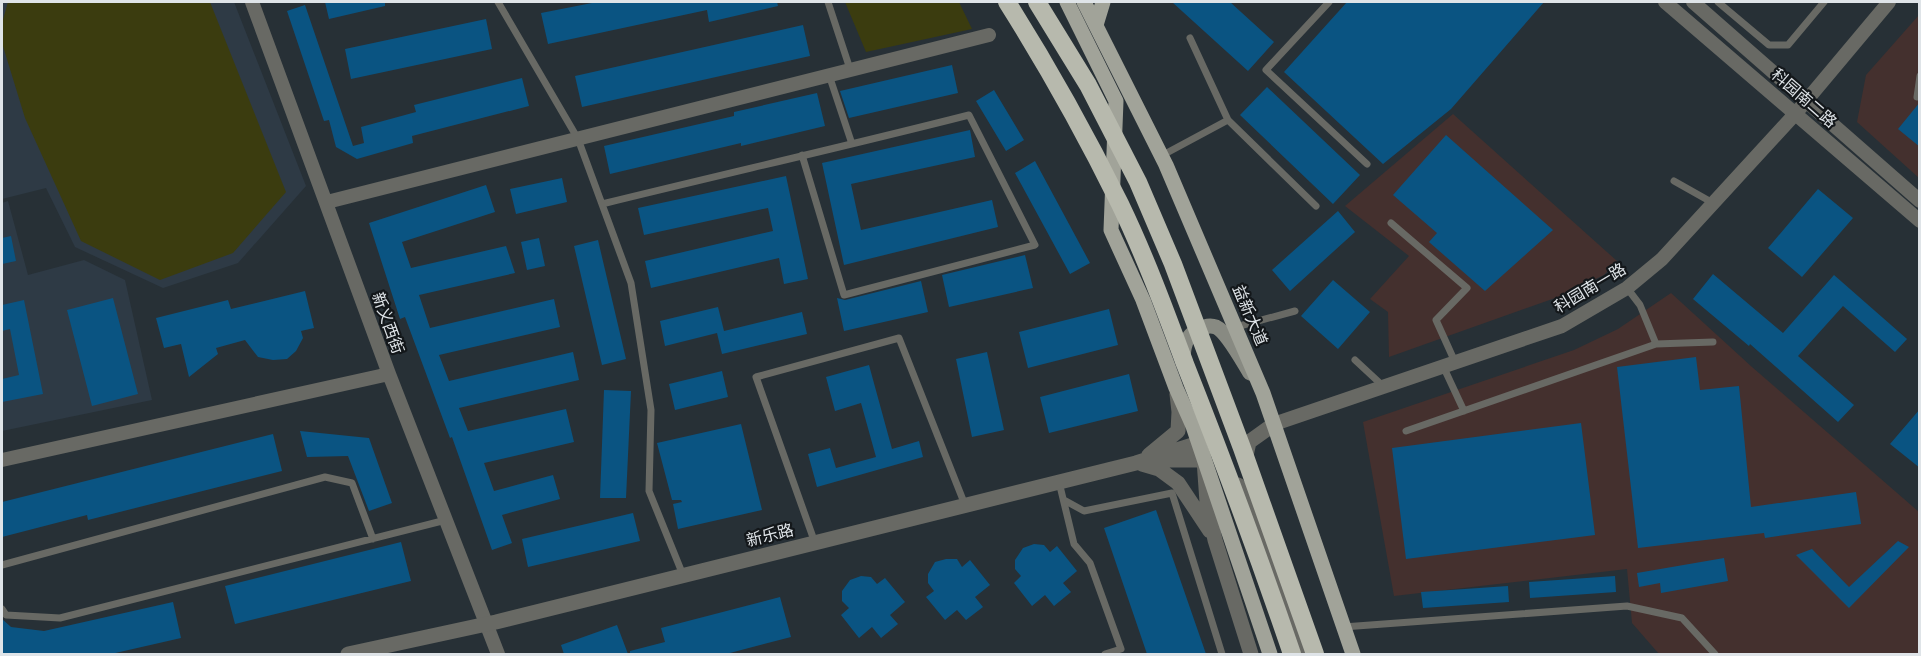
<svg xmlns="http://www.w3.org/2000/svg" width="1921" height="656" viewBox="0 0 1921 656" font-family="'Public Sans','Noto Sans SC',sans-serif">
<style>
.industrial{fill:#44302e}
.built{fill:#2e3a45}
.green{fill:#3b3c0f}
.building{fill:#0a5482}
.lines{fill:none;stroke-linecap:round;stroke-linejoin:round}
.service{stroke:#686964;stroke-width:7}
.minor{stroke:#686964;stroke-width:14}
.tertiary{stroke:#686964;stroke-width:15}
.secondary{stroke:#888a82;stroke-width:15}
.primary{stroke:#a1a399;stroke-width:15}
.motorway{stroke:#b7b9ad;stroke-width:18}
.labels{text-anchor:middle;dominant-baseline:central;stroke-width:4.5;stroke-linejoin:round;paint-order:stroke}
.street-label{font-size:16px;fill:#dfe4e8;stroke:#13171a}
</style>
<rect width="100%" height="100%" fill="#273036"/>
<path class="industrial" d="M1919,15V178L1857,122L1866,75Z
M1453,114L1617,261L1604,275L1558,297L1389,357L1388,312L1370,299L1409,256L1345,206Z
M1671,293L1752,367L1919,512V654H1659L1632,623L1627,569L1394,596L1363,422L1574,350L1618,329Z"/>
<path class="built" d="M2,2H234L306,186L238,263L163,288L75,247L46,188L2,199Z
M8,201L28,275L84,260L125,280L152,400L2,431V203Z"/>
<path class="green" d="M8,2H210L286,192L233,253L160,280L81,241L25,118L2,43V23Z
M845,2H959L972,29L866,52Z"/>
<path class="building" d="M325,2H385V6L329,19Z
M597,2H777L778,6L709,22L707,10L548,44L541,13Z
M1172,2H1230L1274,42L1248,71Z
M1347,2H1544L1451,109L1383,164L1284,72Z
M305,5L353,146L364,143L361,127L416,112L414,105L522,78L529,106L412,136L413,143L357,159L336,147L329,120L324,121L287,11Z
M486,19L492,49L351,79L345,49Z
M803,25L810,56L582,107L575,76Z
M952,65L958,93L849,118L840,91Z
M1267,87L1360,175L1333,204L1240,115Z
M994,90L1024,140L1006,151L976,101Z
M817,93L825,126L741,146V143L610,174L604,146L734,116V112Z
M1920,102V147L1898,129Z
M970,130L975,157L851,184L861,230L992,200L998,227L844,265L822,163Z
M1446,135L1553,230L1485,291L1429,242L1437,233L1393,195Z
M1035,161L1090,263L1070,274L1015,173Z
M786,176L808,279L784,284L779,258L651,288L645,261L773,231L768,208L644,235L638,208Z
M562,178L567,202L516,214L510,189Z
M486,185L495,212L402,242L411,268L506,246L515,273L419,295L430,328L554,299L560,327L439,355L449,381L573,352L579,380L459,408L468,431L566,409L574,442L484,463L494,491L553,475L560,499L502,515L512,543L492,550L452,437L450,438L405,317L400,319L369,223Z
M1818,189L1853,218L1802,277L1768,248Z
M1338,211L1355,232L1290,291L1272,270Z
M11,236L16,261L2,264V238Z
M539,238L545,266L527,270L521,242Z
M598,240L626,359L602,365L574,246Z
M1025,255L1033,288L949,307L942,275Z
M1713,274L1783,333L1834,275L1907,339L1895,352L1843,306L1798,356L1854,405L1838,422L1750,344L1749,346L1693,299Z
M1333,280L1370,312L1338,349L1301,316Z
M921,281L928,312L844,331L837,298L845,300Z
M305,291L314,328L301,331L303,338L296,351L287,359L273,360L258,357L245,340L216,348L218,354L189,377L181,344L164,348L156,318L228,300L231,309Z
M113,298L138,394L92,406L67,310Z
M24,300L43,394L2,402V379L19,375L10,329L2,331V305Z
M718,307L724,331L802,312L807,334L722,354L717,333L665,346L660,321Z
M1109,309L1118,345L1028,368L1019,332Z
M987,352L1004,430L972,437L956,359Z
M1696,357L1700,390L1739,386L1751,507L1856,492L1861,524L1765,538L1764,533L1638,548L1617,367Z
M869,365L892,449L919,441L923,457L817,487L808,454L830,448L836,468L876,457L861,403L835,411L826,377Z
M722,371L728,397L675,410L669,384Z
M1129,374L1138,411L1049,433L1040,397Z
M604,390L631,391L626,498H600Z
M1920,409V468L1890,444Z
M1581,423L1595,535L1406,559L1392,448Z
M741,424L762,510L678,529L673,504L682,502L681,500H672L657,443Z
M300,431L369,438L392,503L369,511L348,456L307,457Z
M273,434L282,471L88,520L87,515L2,537V502Z
M1156,510L1206,654H1147L1104,528Z
M633,513L640,541L528,567L522,539Z
M1898,541L1909,547L1849,608L1796,555L1812,549L1849,587Z
M401,542L411,581L235,624L225,586Z
M1034,544L1044,545L1050,552L1057,546L1077,571L1063,583L1071,592L1054,606L1045,595L1032,606L1014,583L1021,576L1015,569V560L1023,548Z
M1724,558L1728,581L1661,593L1660,583L1639,587L1637,573Z
M946,559H957L962,567L970,560L990,585L975,597L983,607L966,620L957,610L945,620L926,597L934,591L928,583V574L935,562Z
M861,576L871,577L877,584L885,578L905,602L890,615L898,624L881,638L872,627L859,638L841,615L849,608L842,601V591L850,580Z
M1615,576L1616,592L1530,598L1529,582Z
M1508,586L1509,602L1423,608L1421,592Z
M780,597L791,637L726,654H630V651L665,642L661,628Z
M173,602L181,638L111,654H2V619L11,627L44,631Z
M617,625L628,654H564L561,645Z"/>
<g class="lines">
<path class="service" d="M498,2L578,139L631,283L651,410L649,491L683,575
M828,2L850,69
M1329,2L1266,70L1367,164
M1718,2L1769,45H1788L1824,2
M1190,38L1228,120
M829,75L852,144
M1917,97L1920,76
M1161,156L1228,120L1316,206
M1674,181L1713,203
M602,204C724,174 847,146 969,115L1035,245L844,295L802,155
M1391,223L1467,288L1436,320L1455,362
M1627,288L1640,305L1656,344L1713,342
M1236,327L1295,311
M1355,360L1383,386
M1443,366L1464,411
M1406,431L1656,344
M1059,482L1074,544L1090,563L1121,649L1105,654
M1064,500L1084,511L1172,493L1222,654
M815,543L756,377L899,338L965,505
M2,565L325,477L352,483L373,539
M2,609L6,615L60,618L446,520
M1343,627L1627,606L1682,618L1715,654"/>
<path class="minor" d="M252,2L389,374L498,654
M1665,2L1920,221
M1693,2L1920,201
M327,202L989,35
M1274,424L1562,326L1627,288L1662,259L1796,113L1889,2
M2,460L389,374"/>
<path class="tertiary" d="M1149,455L1178,431L1179,412L1177,394
M1163,460H1204L1207,502L1215,540L1251,654
M1245,460L1249,442L1274,424
M1142,464L1159,469L1178,483L1210,531
M1238,485L1250,506
M1248,499L1302,654
M348,654L496,622L1136,463L1199,443L1209,448"/>
<path class="secondary" d="M1183,362C1183,350 1184,340 1194,332C1201,328 1208,324 1216,327C1227,332 1243,362 1250,373"/>
<path class="primary" d="M1067,2L1116,101L1111,230L1143,300L1176,388L1193,426L1270,654
M1084,2L1166,165L1263,393L1353,654
M1096,25L1103,2"/>
<path class="motorway" d="M1007,2C1048,67 1086,135 1120,204C1145,256 1165,310 1185,364C1223,460 1259,557 1292,654
M1037,2L1088,85L1138,182L1173,264L1242,448L1315,654"/>
</g>
<g class="labels">
<g class="street-label">
<text transform="translate(1804 98) rotate(41)">科园南二路</text>
<text transform="translate(1590 288) rotate(-31)">科园南一路</text>
<text transform="translate(1250 315) rotate(67)">益新大道</text>
<text transform="translate(388 323) rotate(70)">新义西街</text>
<text transform="translate(770 535) rotate(-14)">新乐路</text>
</g>
</g>
<rect width="1921" height="656" fill="none" stroke="#dfe4e8" stroke-width="6"/>
</svg>
